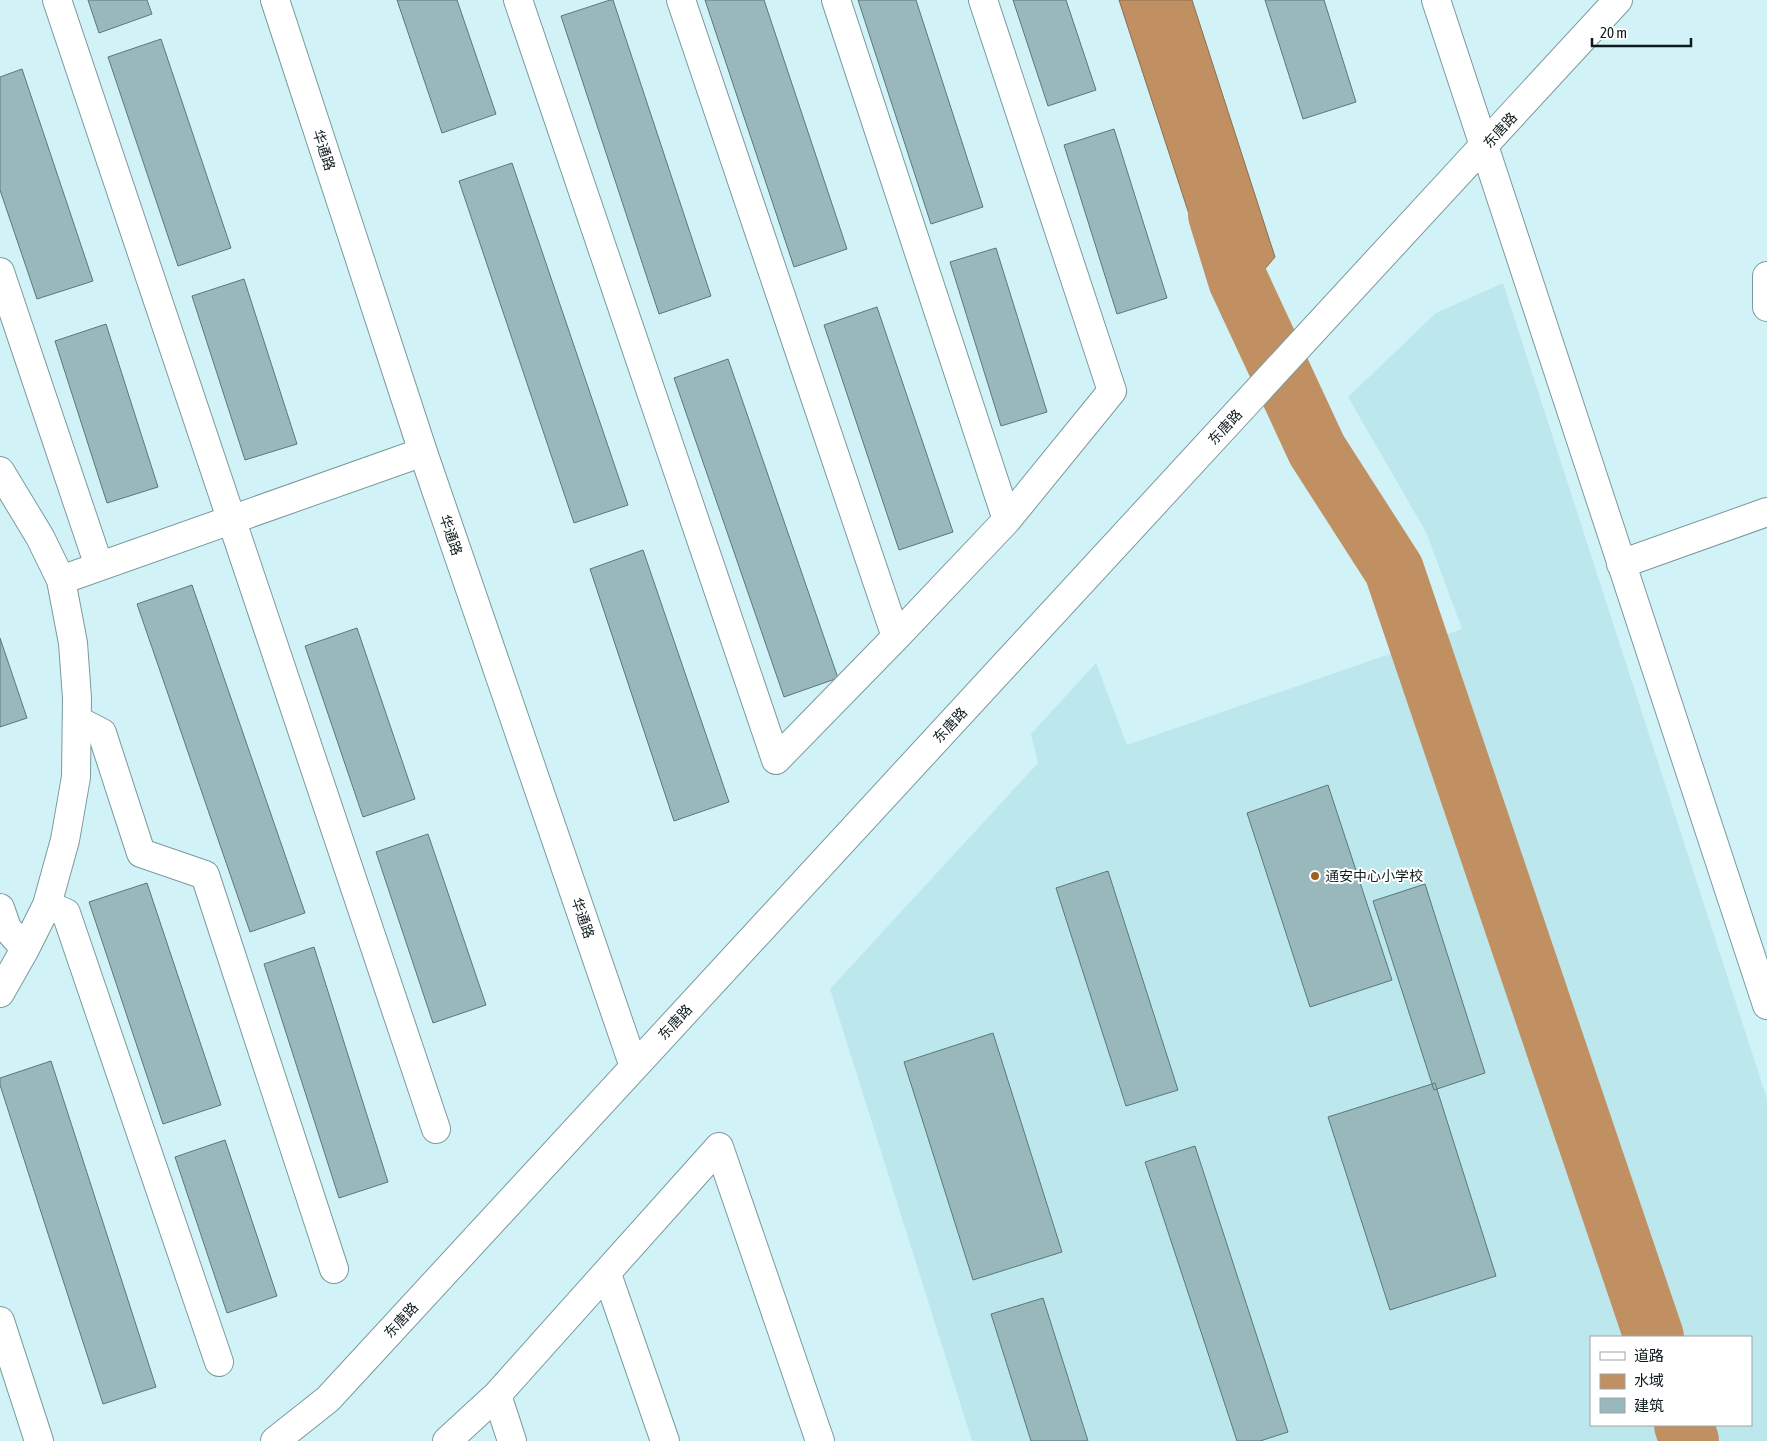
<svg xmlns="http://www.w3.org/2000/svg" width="1767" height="1441" viewBox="0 0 1767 1441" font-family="'Asap Condensed','Noto Sans SC',sans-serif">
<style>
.built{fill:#bce8ed;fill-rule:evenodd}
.water{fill:#c19062;stroke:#8b6d4d}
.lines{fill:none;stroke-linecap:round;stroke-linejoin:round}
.river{stroke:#c19062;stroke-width:60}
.building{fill:#98b8bc;stroke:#5a787c}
.minor-casing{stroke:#7b9a9e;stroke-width:30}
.minor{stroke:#fff;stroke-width:28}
.poi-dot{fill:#9a601f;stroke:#fff;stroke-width:2}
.labels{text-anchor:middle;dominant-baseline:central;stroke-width:4;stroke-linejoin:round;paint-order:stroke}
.street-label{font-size:14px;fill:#0e1b1c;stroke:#fff}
.poi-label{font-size:14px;fill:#0e1b1c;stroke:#fff;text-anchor:start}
</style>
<rect width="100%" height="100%" fill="#d1f3f7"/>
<path class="built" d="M1503,283L1767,1099V1441H972L830,989L1038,763L1031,734L1096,663L1127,745L1462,629L1426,532L1348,397L1436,313ZM1591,1337H1751V1425H1591Z"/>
<path class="water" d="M1119,0H1192L1275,257L1223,318Z"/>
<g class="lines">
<path class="river" d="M1218,215L1238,280L1317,450L1394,570L1654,1337
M1684,1425L1689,1441"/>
</g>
<path class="building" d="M88,0H147L152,14L99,33Z
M397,0H457L496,114L442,133Z
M610,0H613L711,296L659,314L561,16Z
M705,0H764L847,249L794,267Z
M858,0H916L983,207L931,224Z
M1013,0H1066L1096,90L1048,106Z
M1265,0H1324L1356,102L1303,119Z
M161,39L231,248L178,266L108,57Z
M22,69L93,281L37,299L0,190V77Z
M1114,129L1167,298L1117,314L1064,145Z
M512,163L628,505L574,523L459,181Z
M996,248L1047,412L1001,426L950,262Z
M244,279L297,444L245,460L192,296Z
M877,307L953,532L899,550L824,325Z
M106,324L158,487L107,503L55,341Z
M728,359L838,678L784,697L674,378Z
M643,550L729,802L674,821L590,569Z
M192,585L305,913L250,932L137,604Z
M357,628L415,799L363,817L305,646Z
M0,638L27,718L0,727Z
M1328,785L1392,980L1310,1007L1247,813Z
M428,834L486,1005L433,1023L376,852Z
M1108,871L1178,1090L1126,1106L1056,888Z
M147,883L221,1105L163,1124L89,902Z
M1425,884L1485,1073L1434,1090L1373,901Z
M314,947L388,1182L339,1198L264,964Z
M993,1033L1062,1252L973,1280L904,1062Z
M51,1061L156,1387L103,1404L0,1085V1078Z
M1435,1083L1496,1276L1390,1310L1328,1117Z
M225,1140L277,1296L227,1313L175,1157Z
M1195,1146L1288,1432L1260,1441H1237L1145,1162Z
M1043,1298L1088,1441H1031L991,1314Z"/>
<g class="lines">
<g class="minor-casing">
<path id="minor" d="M57,0L436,1129
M275,0L423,452L634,1067
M518,0L776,760L896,637L1007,520L1112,391L983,0
M681,0L896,637
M836,0L1007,520
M1436,0L1767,1005
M0,272L99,566
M1767,276V307
M0,471L40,537L61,580L73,643L77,698L76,777L65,840L47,905L25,949L0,993
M1621,564L1767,512
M61,580L423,452
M77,720L102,733L141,853L205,875L334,1269
M47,905L66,913L219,1362
M0,908L7,928L25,949
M607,1274L665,1441
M0,1321L39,1441
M497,1395L512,1441
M275,1441L328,1399L1618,0
M447,1441L497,1395L719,1147L820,1441"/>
</g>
<use href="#minor" class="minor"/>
</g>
<circle class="poi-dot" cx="1315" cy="876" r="5"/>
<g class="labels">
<g class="street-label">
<text transform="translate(1500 130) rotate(-48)">东唐路</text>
<text transform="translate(324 150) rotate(72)">华通路</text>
<text transform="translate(1225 427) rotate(-47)">东唐路</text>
<text transform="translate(451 535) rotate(71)">华通路</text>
<text transform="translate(950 725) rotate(-47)">东唐路</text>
<text transform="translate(583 918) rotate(71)">华通路</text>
<text transform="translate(675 1022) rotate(-47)">东唐路</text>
<text transform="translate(401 1320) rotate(-47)">东唐路</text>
</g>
<g class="poi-label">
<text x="1325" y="876">通安中心小学校</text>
</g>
</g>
<rect x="1590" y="1336" width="162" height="90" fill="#ffffff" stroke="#9fa4a4"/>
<rect x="1600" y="1352" width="25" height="8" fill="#ffffff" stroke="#9fa4a4"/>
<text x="1634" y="1361" font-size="15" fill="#0e1b1c">道路</text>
<rect x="1600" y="1374" width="25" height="15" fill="#c19062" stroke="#9fa4a4"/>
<text x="1634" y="1386" font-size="15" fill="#0e1b1c">水域</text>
<rect x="1600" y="1398" width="25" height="15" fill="#98b8bc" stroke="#9fa4a4"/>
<text x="1634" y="1411" font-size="15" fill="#0e1b1c">建筑</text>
<path d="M1592 38v8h99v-8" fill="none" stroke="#0e1b1c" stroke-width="2.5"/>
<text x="1600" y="38" font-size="15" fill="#0e1b1c" stroke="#ffffff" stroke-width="4" paint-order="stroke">20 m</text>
</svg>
